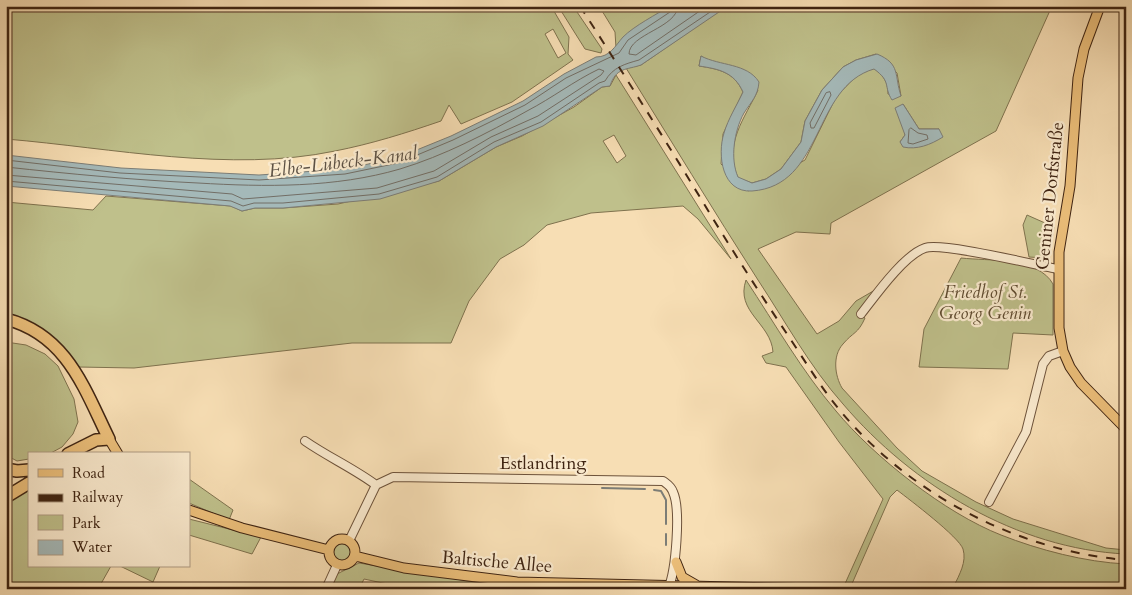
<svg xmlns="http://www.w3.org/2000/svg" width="1132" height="595" viewBox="0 0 1132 595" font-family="Cardo,serif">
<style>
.green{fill:#bfc08b;stroke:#7f724e;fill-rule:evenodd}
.water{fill:#a4b9b9;stroke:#7c7d76}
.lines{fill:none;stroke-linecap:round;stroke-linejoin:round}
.shore{stroke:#726e66;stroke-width:1}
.stream{stroke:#7c7d76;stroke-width:2}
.minor-casing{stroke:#6d523a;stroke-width:10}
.major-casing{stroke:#3f2412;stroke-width:11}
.highway-casing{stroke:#3f2412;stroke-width:14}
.minor{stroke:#faeace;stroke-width:8}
.major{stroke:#ecbf7a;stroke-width:9}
.highway{stroke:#ecbf7a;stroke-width:11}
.rail{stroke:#3f2412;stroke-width:2;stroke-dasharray:9 9;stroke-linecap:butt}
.labels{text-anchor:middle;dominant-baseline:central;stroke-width:4.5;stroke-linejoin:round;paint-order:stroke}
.street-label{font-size:18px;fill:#3f2412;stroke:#faeace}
.park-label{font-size:18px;font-style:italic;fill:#5f4b30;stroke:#faeace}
.water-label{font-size:19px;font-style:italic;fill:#5d5144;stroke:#faeace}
</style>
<rect width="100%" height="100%" fill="#f7deb4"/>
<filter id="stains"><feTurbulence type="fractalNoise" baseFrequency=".004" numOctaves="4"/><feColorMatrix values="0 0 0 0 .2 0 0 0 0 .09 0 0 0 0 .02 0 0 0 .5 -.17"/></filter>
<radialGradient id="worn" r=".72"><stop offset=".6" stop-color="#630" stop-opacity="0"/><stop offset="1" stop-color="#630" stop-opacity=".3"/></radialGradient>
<path class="green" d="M6,6H551L569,37L568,54L573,60L512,102L461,124L449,105L441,121C406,133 371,144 335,151C230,173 113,148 6,139ZM553,29L566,53L558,58L545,34Z
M558,6H573L602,49L601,53L585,49Z
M599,6H670L624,37L616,48L615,32Z
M731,6H1052L996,131L831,223L830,234L796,232L758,249L817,334L839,321L856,301L875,290L858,312L865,318C858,334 853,332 843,344C832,356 835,376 842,388L897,448L922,471L976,502L1013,519L1106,548L1126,550V554C1017,549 912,485 843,404C810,367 785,321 758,280C713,210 670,139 626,68L641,65L716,13ZM876,54L897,73L901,96L888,94C888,82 884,76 874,68L858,74L836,97L805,160L748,191L721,164L723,134L743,92C734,72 719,69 699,66L701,56L758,90C745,118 723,144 738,178L752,183L766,179L781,169L801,142L805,121L822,90L843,67L856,60ZM903,104L919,129H939L900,142L905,135Z
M616,75L731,259L698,219L683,206L591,213L547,225L524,245L500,259L469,301L451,343H352L134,368L78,367L68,354L6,315V202L93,210L106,196L231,206L242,211L255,208H283L338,204L439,181L496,147L522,136L574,107L602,87L610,86ZM614,135L626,156L617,163L603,141Z
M1027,215L1054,227L1050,252H1044V258L1029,257L1023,225Z
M961,258C988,261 1038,257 1053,284V335L1013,333L1008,369L919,367L924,329Z
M746,280C775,324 802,371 836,411C874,457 945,513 1001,535C1039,550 1085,562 1126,564V587L954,586C959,575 967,562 963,549C959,537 910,500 897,490L890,497L851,586H844L883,499L839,442L786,367L766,363L762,356L773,352C771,323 735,312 746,280Z
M6,342L26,345L45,354L58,366L74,399L78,422L73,434L62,447L49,454H29V459L17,461L6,455Z
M189,479L233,510L229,520L189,503Z
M29,488V566H111L98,589H6V502Z
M189,519L261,537L252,554L189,535Z
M333 552a10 10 0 1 1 20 0a10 10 0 1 1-20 0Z
M359,563L480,583L569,589H411L364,579L359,589H330L337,574Z
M120,566H160L153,582Z"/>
<path class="water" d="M670,6H731L719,12L641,65C627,70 616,67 610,86L602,87L543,126L496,147L439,181L380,199L283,208H255L242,211L230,206L6,186V155L121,168L259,175L344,169L397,158L451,136L523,101L564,74L596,57C610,57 615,46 623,37C634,26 657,14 670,6Z
M877,54C901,64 894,75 901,96L892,100C883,86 892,82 874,69C812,87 824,186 752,191C722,193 717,155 724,133C728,119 737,105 743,92C734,72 719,69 699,66L701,56C720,66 747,63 759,82C758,96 751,102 744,113C734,131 730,159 738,177L752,183L766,179L781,169L801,142L805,121L822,90L843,67L856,60Z
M903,104L919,129H939L943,137C930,145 917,150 903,147L900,142L905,135L895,108Z"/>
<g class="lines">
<path class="shore" d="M678,6C677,28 629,34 629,54L636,55L707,6
M830,92L831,95L814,128H811L810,123L826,93Z
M911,128L918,133L927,135L928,139L913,144L908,143L909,130Z
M6,160L120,173L259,180L345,174L398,163L453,140L525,105L566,78L619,53L628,40L670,12L672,6
M6,167C70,174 134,180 198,183C265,187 335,188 400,169C443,156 488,133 527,111C552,98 574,81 599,69L604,71L601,75L538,116L491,137L434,171L377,188L243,199L232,194L6,175
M6,181L231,201L243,206L254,203H283L379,194L437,177L494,142L541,122L599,83L605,81C613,67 625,64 639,60L719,6"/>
<path class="stream" d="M602,488L645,489
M654,490L661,491L666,500V524
M666,545V534"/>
<g class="minor-casing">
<path id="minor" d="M861,314C875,296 904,255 925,248C942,242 1035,265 1058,269
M305,441C328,457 353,468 376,485
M989,502L1026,432L1043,364L1049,356L1063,351
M349,541L376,485L393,477L663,481C667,484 671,486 673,492C681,509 676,571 668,589
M326,589L337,565"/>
</g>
<g class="major-casing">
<path id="major" d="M1100,6L1084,49L1078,78L1070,186L1059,252V328L1063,351L1070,367L1081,383L1126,429
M109,439L118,454
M189,510L242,528L329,550
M329 552a13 13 0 1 1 26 0a13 13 0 1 1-26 0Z
M355,556L404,568L517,582L819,589
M676,562L682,577L696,585"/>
</g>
<g class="highway-casing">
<path id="highway" d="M6,319C67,335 84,388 109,439L96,440L68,454
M6,469L17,471L29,470
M6,497L29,483"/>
</g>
<use href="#minor" class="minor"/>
<use href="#major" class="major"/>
<use href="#highway" class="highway"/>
<path class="rail" d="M580,6C625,76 669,146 712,217C737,258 763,298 789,337C805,361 820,386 838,408C907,493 1017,551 1126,560"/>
</g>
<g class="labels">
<g class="street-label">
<text transform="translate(1050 196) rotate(-84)">Geniner Dorfstraße</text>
<text x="543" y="463">Estlandring</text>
<text transform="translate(497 562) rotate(5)">Baltische Allee</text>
</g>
<g class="park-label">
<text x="985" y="292">Friedhof St.<tspan x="985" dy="21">Georg Genin</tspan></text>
</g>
<g class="water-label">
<text transform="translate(343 162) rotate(-7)">Elbe-Lübeck-Kanal</text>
</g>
</g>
<rect width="1132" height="595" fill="none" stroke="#f7deb4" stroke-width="25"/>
<rect x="8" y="8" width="1117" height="580" fill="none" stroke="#3f2412" stroke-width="2.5"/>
<rect x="12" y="12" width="1107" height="570" fill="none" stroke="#3f2412"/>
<rect x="28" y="452" width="162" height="115" fill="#faeace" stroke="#af9b83"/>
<rect x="38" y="469" width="25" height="8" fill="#ecbf7a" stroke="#af9b83"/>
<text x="72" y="478" font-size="15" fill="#3f2412">Road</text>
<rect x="38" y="494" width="25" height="8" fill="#3f2412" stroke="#af9b83"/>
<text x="72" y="502" font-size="15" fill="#3f2412">Railway</text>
<rect x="38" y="515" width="25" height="15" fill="#bfc08b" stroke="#af9b83"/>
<text x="72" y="528" font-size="15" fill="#3f2412">Park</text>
<rect x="38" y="540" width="25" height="15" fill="#a4b9b9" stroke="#af9b83"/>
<text x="72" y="552" font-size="15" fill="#3f2412">Water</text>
<rect width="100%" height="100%" filter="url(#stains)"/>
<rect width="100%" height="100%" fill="url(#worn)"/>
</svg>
